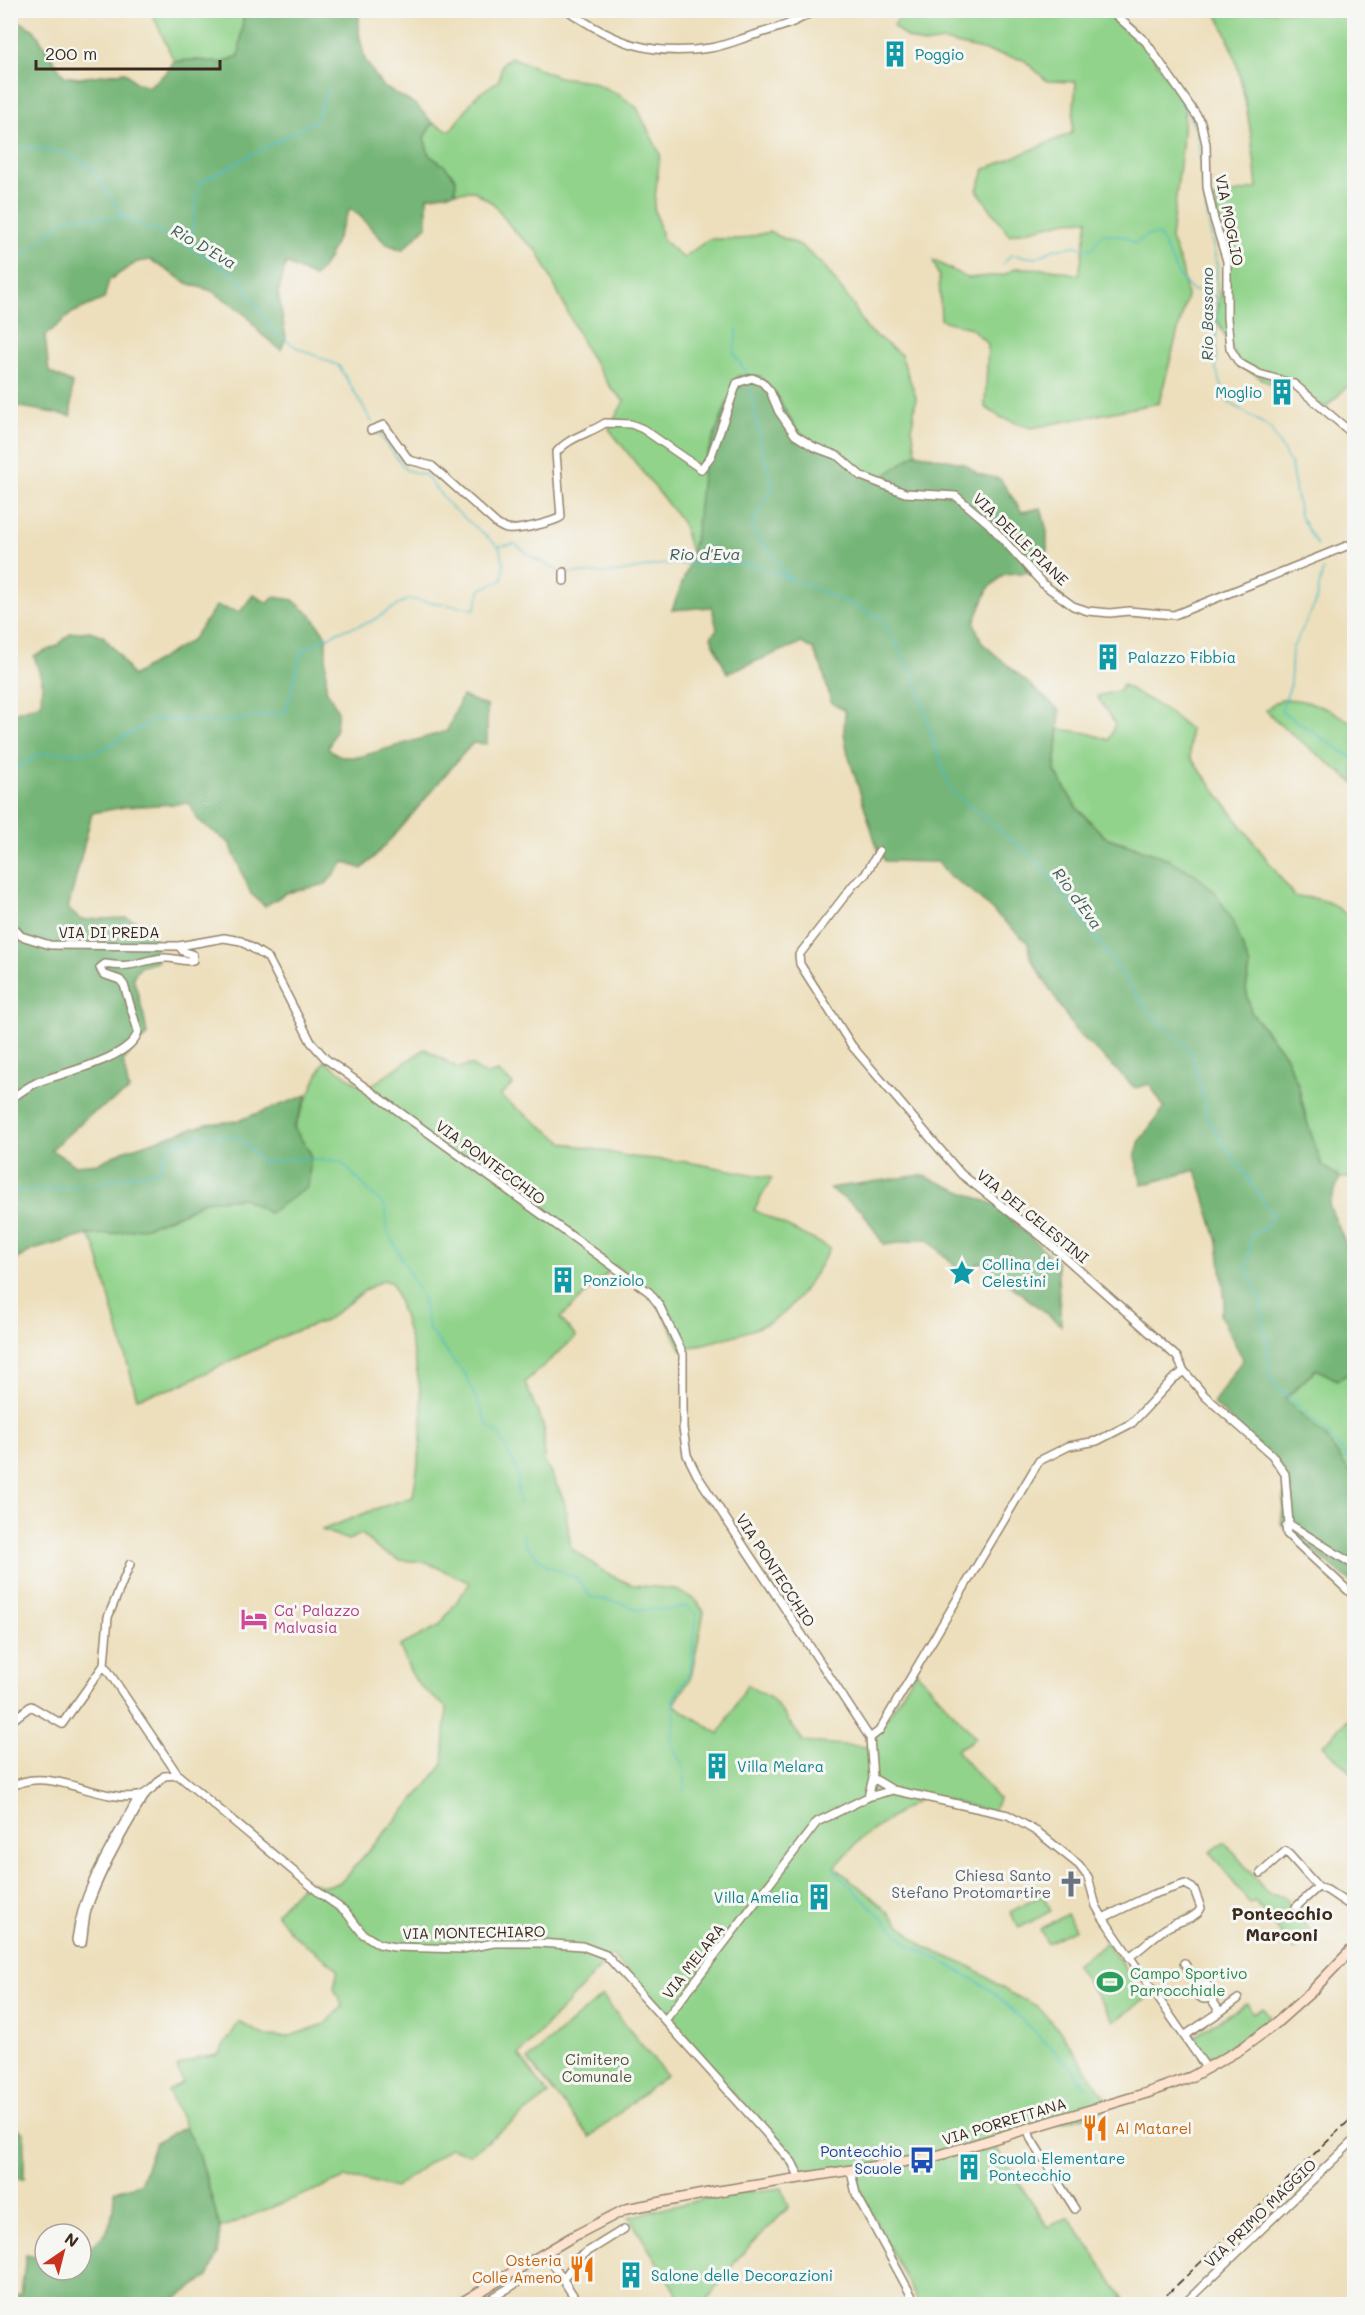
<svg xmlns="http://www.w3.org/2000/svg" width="1365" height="2315" viewBox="0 0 1365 2315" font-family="Mali,sans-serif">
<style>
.green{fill:#91d38b;stroke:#667e54;stroke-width:1.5}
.forest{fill:#74b577;stroke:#58704a;stroke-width:1.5}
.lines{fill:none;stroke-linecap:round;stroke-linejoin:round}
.stream{stroke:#4dbcc3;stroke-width:1.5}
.street-casing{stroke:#94846d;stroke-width:10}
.secondary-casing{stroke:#94846d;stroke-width:12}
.street{stroke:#fff;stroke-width:7}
.secondary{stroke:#fde4d0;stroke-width:9}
.rail{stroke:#3b2a1e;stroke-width:1.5;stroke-dasharray:9 4.5;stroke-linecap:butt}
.labels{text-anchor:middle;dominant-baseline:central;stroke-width:6;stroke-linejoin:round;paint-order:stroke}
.culture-label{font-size:15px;fill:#0d838f;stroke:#f6f6f2;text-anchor:start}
.street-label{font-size:15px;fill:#3b2a1e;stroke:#f6f6f2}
.hotel-label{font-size:15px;fill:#b23c85;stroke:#f6f6f2;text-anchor:start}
.worship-label{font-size:15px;fill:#5b616d;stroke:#f6f6f2;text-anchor:end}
.leisure-label{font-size:15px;fill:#27864d;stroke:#f6f6f2;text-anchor:start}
.park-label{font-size:15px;fill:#505439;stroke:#f6f6f2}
.food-label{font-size:15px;fill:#c56008;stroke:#f6f6f2;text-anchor:start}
.transit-label{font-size:15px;fill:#164399;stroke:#f6f6f2;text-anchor:end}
.water-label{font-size:16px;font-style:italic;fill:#415d58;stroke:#f6f6f2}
.quarter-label{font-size:18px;font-weight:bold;fill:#3b2a1e;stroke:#f6f6f2}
</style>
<rect width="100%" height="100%" fill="#f6f6f2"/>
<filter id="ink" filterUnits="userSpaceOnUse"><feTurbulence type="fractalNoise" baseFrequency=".0167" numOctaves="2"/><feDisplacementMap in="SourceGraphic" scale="12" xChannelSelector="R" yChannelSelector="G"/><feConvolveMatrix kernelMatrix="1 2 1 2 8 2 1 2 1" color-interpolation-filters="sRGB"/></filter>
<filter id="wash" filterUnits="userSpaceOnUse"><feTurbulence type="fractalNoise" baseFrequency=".008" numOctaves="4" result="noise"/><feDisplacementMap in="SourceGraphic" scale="24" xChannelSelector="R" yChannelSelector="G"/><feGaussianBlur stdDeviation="1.35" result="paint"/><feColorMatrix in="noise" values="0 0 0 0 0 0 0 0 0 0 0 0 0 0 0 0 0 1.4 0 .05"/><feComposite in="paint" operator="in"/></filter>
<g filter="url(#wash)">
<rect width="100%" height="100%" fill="#eddfbc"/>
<path class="green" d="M151,11H244L239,56L221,63L198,60L174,61Z
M905,11H1106L1135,31L1185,101L1182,148L1171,239L1182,268L1187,296L1159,403L1031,428L1000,417L985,407L988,344L971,328L941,320L939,277L933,260L967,278L1004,275L1016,268L1052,269L1079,275L1088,220L1067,221L1009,235L977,190L985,169L1072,133L1076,82L1047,81L1024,60L944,41L923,44L906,37L893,26Z
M1214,11H1354V380L1325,408L1300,390L1269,383L1241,366L1229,345L1216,317L1228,262L1213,198L1257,188C1253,141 1241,48 1214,11Z
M511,57L558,77L590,81L618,94L637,108L660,154L654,207L663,240L683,258L709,239H741L769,232L800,245L825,267L853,305L866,328L901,355L916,397L912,428L916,453L880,479L864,471L838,454L810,441L796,430L776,395L697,527L692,555L682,522L609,429L624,401L611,388L586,350L538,252L514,231L494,204L474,191L455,192L456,179L445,166L429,155L424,137L433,123L450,131L476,96L499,80L502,64Z
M1123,685L1166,710L1190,729V757L1295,897C1322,897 1336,902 1354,923V1178H1340L1322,1165L1308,1125L1298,1085L1285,1055L1251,1012L1246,989L1250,967L1233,921L1140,848L1105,837L1076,807L1055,771L1059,729L1088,733L1109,740L1115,724L1097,696L1119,691Z
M1281,699C1311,699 1330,709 1354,724V783L1278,723L1266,710Z
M425,1049L458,1068L471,1065L486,1075L498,1072L513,1084L500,1096L565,1143L631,1157L688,1162L772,1178L754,1210L830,1248C820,1267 797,1304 780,1316C752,1334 714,1340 682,1350L658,1303L615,1266L560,1318L576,1337L525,1382L544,1428V1460L564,1500L571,1548L606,1573L632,1585L675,1589L696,1600L704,1612L691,1677L674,1705L719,1734L747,1685L772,1699L804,1742L869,1747L916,1671L976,1738L956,1750L998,1799L993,1812L925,1795L859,1840L835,1867L874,1899L924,1947L973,1968L1010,1993L1037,2006L1061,2032L1111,2106L1099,2112L992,2142L1048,2227L1069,2217L1127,2304H919L863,2197L852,2168L800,2171L670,2020L612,1955L519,2055L549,2095L470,2154L449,2148L395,2188L365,2180L345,2178L220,2228L201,2160L168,2091L183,2083L177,2067L199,2058L218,2055L239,2022L265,2036L287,2037L325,2024L342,2006L334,1988L338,1969L291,1933L276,1913L306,1882L325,1886L340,1883L427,1785L443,1764L447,1707C417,1687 412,1680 400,1646L439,1626L470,1583L426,1562L400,1560L379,1550L362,1534L348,1540L322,1530L378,1508L413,1497C417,1469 423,1439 422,1410C419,1366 407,1324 392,1283L383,1280L367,1289L325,1321L288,1334L176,1387L137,1398L95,1245L87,1235L111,1234L146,1227L183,1213L203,1201L243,1198L310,1154L294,1128L324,1061L366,1089Z
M1317,1369L1337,1380L1354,1371V1478L1285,1399Z
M1354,1714V1776L1323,1745Z
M1225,1842L1268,1894L1284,1897L1313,1934L1294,1950L1254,1901L1250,1904L1210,1852Z
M1042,1895L1051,1911L1019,1928L1010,1912Z
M1067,1914L1075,1929L1047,1943L1040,1929Z
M1107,1943L1146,1999L1114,2021L1075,1964Z
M602,1996L666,2075L590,2137L528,2060Z
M1247,2003L1253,2013L1263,2008L1270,2018L1216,2056L1203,2053L1191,2041L1193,2037Z
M782,2188L789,2207L738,2258L704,2304H683L629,2217L720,2195Z"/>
<path class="forest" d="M244,11H359V34L365,60L382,86L416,105L433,123L424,137L429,155L445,166L456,179L455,192L427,197V226L402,250L385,243L360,216L350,209C337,231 333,260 314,277L286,263L278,293L286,338L281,350L260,333L248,317L232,304L212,291L187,283L151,260L137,262L109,280L104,299L72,313L45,336L49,372L72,383L71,416L11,405V16L34,30L64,76L79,78L125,72L135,82L148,87L167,72L174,61L198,60L221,63L239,56Z
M738,376H760L776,395L797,430L810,441L838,454L864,471L880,479L916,453L965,464L978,474L1000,479L1022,512L1041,508L1047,531V557L1033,572L1004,574L988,589L974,623L982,643L1060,711L1055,771L1076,807L1105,837L1166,858L1195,874L1215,892L1233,921L1250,967L1246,989L1251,1012L1285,1055L1298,1085L1308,1125L1322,1165L1340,1178L1329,1205L1354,1263V1371L1337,1380L1316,1369L1285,1399L1325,1436L1354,1478V1585L1281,1524L1286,1484L1279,1466L1213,1403L1243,1359L1220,1315L1225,1302L1218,1242L1196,1170L1142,1185L1135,1157L1140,1140L1164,1108L1150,1084L1135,1088L1075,1030L1030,957L1028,943L971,891L947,874L938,862L885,861L877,847L848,754L844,733L845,711L831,702L822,668L813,649L801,643L727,673L711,637L717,629L712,607L672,610L690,562L697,527L703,465Z
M253,595L268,603L274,597L293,600L312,616L326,636V689L338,711L336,728L328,749L342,757H359L447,731L462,696L487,706V744L473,743C435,784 403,830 362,869L344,862L326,884L286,893L265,906L251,894L230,844L198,820L189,803L125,807L92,813L68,909L81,920L127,918L152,926L158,961L140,967L133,977L144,1016L147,1035L123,1061L129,1091L88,1116L51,1150L75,1165L99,1163L123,1151L206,1124L237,1121L307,1095L294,1128L311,1154L308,1187L269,1213L243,1198L203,1201L183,1213L146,1227L111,1234L87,1235L33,1250L11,1262L10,714L41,704L42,681L34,656L57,646L71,633L90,631L103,636L120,656L132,676L192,640L216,606L240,612Z
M921,1175L995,1205L1057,1262L1061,1325L981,1262L962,1273L927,1239L884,1245L862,1211L829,1188Z
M11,2124L24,2133V2179L11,2178Z
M185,2127L201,2160L220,2228L218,2255L208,2277L168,2304H11V2296L21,2295L26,2255L45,2259V2270H81V2251C111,2236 113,2223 114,2191L140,2184L155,2143Z"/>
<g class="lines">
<path class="stream" d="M1174,89L1197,132L1207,215L1217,266L1216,369L1227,401L1270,428L1291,465L1300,516L1317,545
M10,151L29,147L64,153L89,165L125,218
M190,247L199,183L316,120L329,87
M10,263H14L68,217L125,218L182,242L241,279L271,329L296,347L339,366L372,422
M1003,264L1011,255L1036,258L1055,249L1074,246L1092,249L1102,234L1126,237L1135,244L1147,235H1159L1180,278L1193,291L1205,290L1215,297
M737,329L734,354L748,375
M750,387L761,444L773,486L751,528L790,578
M378,433L406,470L425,475L450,506L498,546
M500,546L515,544L532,557L558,571
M1323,570L1315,604L1292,649L1290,687L1281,711L1354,759
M568,573H614L663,564H750L815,588L881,618L915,677L930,730L951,791L1039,862L1108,954L1144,1006L1192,1053L1208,1120L1273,1215L1265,1227L1251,1236L1247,1271L1261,1300L1271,1381L1326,1431L1354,1468
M10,776L22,764L43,753L97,752L156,719L222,723L286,712L302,650L340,631L370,622L408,599L475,609L481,589L502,580L504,563L499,547
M10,1191C61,1192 110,1182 159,1169L170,1145L203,1134L239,1137L263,1163L296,1158L340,1161L386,1208L387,1230L422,1297L429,1330L466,1376L489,1427L499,1434L517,1471L519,1504
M523,1533L524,1543L548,1567L575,1577L591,1597L621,1603L639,1610L673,1609L685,1606L697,1614L690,1672L673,1699L675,1718L671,1744L684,1768V1791
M833,1869L909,1945L940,1960L991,1990L1071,2067L1086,2087
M10,2304L22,2302L27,2304
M63,2304L72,2298H78L87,2304"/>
</g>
</g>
<g filter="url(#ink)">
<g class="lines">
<g class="street-casing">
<path id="street" d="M567,10C614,43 652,57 710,48C725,46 740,39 754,35C774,29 797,23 814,10
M1110,10L1146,42L1201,122L1206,144L1207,187L1214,219L1227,261V318L1230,348L1239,363L1259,374L1294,384L1354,435
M371,430L384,425L409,460L432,466L498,525C501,526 504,529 507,529C518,531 553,522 561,517L556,453C568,437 589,434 605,423L631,424L643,429L701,469L711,456L737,383L752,378L762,382L770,391L779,412L795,435L814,447L838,456L861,476L905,493L956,496L988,523L1043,584L1073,606L1088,611L1110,613L1129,611L1174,615L1354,543
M564,572V581
M879,851L865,875L854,884L799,955L800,964L852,1046L961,1174L1042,1237L1177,1357L1184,1371L1205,1396L1272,1455L1285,1474L1289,1524L1354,1565
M10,924L21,936L50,945L179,946L224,938L241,941L268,958L311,1042L326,1059L649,1292L659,1305L683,1354V1428L687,1455L697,1475L870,1738L873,1778L868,1797L893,1790
M10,1099C19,1094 28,1086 38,1082C62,1073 133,1058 138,1031L124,985L120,980L103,974L100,968L105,964C133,969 140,960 164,958C174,957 184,963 193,960V955L183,951L179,946
M1289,1524L1286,1527L1287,1534L1354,1596
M104,1665L178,1775
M10,1722L31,1706L62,1724L104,1665L108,1617L130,1564
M870,1738L879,1731L1039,1461L1069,1446L1097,1441L1132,1423L1172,1380L1184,1371
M873,1778L893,1790L1008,1815L1039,1833L1079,1865L1088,1877L1096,1906L1103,1918L1207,2069
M10,1788C45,1763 98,1803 138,1796C149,1794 157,1783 164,1776L178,1775L322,1895L345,1911L363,1934L379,1944L394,1947L462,1949L494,1943H539L582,1946L606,1955L792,2162L800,2178
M139,1796C114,1843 83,1885 76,1940L77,1943H82C84,1932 84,1920 87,1910C99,1872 126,1826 147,1792
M1261,1873L1286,1851L1318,1887L1327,1890L1354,1908
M1296,1907L1318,1887
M1103,1918L1151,1895L1185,1884L1194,1889L1201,1908C1196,1919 1178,1921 1168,1927C1154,1935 1143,1948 1129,1957
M1184,1963L1201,1986
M1198 1992a7 7 0 1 1 14 0a7 7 0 1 1-14 0Z
M1210,1997L1220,2012L1238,1999
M666,2019L817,1822L868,1797
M1184,2036L1220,2012
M1028,2130L1031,2139L1075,2209
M851,2172L856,2194L916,2304
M546,2253L578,2303
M563,2279L579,2257L624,2229
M486,2304L489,2300L525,2278L532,2279
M1184,2304L1354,2140"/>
</g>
<g class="secondary-casing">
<path id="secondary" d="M459,2304L572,2237L626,2209L719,2191L933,2157L1147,2093L1191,2077L1241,2049L1274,2025L1310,1993L1354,1947"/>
</g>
<use href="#street" class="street"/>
<use href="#secondary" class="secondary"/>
<path class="rail" d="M1157,2304L1354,2116"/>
</g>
</g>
<defs>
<g id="building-bare" transform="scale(2.07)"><path d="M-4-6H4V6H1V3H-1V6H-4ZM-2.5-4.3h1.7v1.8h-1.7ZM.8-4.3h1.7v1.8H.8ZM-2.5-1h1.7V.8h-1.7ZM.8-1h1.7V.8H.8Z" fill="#0f9aa8" stroke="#f6f6f2" stroke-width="2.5" paint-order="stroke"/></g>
<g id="sight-bare" transform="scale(2.07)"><path d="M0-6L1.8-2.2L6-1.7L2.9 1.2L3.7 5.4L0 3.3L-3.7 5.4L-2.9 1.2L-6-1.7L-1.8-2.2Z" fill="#0f9aa8" stroke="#f6f6f2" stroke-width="2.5" paint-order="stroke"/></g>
<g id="hotel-bare" transform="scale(2.07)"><path d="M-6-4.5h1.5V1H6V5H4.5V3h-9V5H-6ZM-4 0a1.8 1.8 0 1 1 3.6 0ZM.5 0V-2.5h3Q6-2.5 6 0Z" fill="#d1479c" stroke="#f6f6f2" stroke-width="2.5" paint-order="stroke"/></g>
<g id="church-bare" transform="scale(2.07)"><path d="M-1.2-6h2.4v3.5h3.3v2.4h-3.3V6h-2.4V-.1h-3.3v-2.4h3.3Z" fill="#6b7280" stroke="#f6f6f2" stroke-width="2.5" paint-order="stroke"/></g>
<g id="stadium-bare" transform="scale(2.07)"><path d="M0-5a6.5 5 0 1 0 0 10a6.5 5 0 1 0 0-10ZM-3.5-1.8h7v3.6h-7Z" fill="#2e9e5b" stroke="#f6f6f2" stroke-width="2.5" paint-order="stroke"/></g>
<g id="restaurant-bare" transform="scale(2.07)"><path d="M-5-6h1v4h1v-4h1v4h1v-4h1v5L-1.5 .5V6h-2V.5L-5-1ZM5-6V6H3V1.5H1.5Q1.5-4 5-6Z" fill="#e8710a" stroke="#f6f6f2" stroke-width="2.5" paint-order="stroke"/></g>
<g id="bus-bare" transform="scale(2.07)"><path d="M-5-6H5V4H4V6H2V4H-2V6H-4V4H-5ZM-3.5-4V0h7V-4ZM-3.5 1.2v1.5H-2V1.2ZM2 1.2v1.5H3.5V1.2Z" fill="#1a4fb4" stroke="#f6f6f2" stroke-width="2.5" paint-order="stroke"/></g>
</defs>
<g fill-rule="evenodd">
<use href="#building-bare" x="895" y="54"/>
<use href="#building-bare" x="1282" y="392"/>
<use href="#building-bare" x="1108" y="657"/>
<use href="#sight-bare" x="962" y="1273"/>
<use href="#building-bare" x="563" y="1280"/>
<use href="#hotel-bare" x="254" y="1619"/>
<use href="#building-bare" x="717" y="1766"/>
<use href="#church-bare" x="1071" y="1884"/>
<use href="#building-bare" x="819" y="1897"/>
<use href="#stadium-bare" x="1110" y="1982"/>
<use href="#restaurant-bare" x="1095" y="2128"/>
<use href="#bus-bare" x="922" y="2160"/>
<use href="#building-bare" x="969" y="2167"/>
<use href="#restaurant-bare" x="582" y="2269"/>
<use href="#building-bare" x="631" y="2275"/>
</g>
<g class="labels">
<g class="culture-label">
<text x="915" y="54">Poggio</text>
<text x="1262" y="392" text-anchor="end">Moglio</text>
<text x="1128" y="657">Palazzo Fibbia</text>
<text x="982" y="1264">Collina dei<tspan x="982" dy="17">Celestini</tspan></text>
<text x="583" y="1280">Ponziolo</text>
<text x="737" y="1766">Villa Melara</text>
<text x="799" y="1897" text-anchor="end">Villa Amelia</text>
<text x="989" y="2158">Scuola Elementare<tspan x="989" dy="17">Pontecchio</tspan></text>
<text x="651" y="2275">Salone delle Decorazioni</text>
</g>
<g class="street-label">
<text transform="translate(1230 220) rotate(79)">VIA MOGLIO</text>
<text transform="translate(1021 539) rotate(44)">VIA DELLE PIANE</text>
<text x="109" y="932">VIA DI PREDA</text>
<text transform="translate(491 1162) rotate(36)">VIA PONTECCHIO</text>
<text transform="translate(1033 1216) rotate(39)">VIA DEI CELESTINI</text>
<text transform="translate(776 1570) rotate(57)">VIA PONTECCHIO</text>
<text transform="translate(474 1932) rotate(-1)">VIA MONTECHIARO</text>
<text transform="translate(693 1961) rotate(-52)">VIA MELARA</text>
<text transform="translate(1004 2121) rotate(-17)">VIA PORRETTANA</text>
<text transform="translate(1260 2213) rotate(-44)">VIA PRIMO MAGGIO</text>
</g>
<g class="hotel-label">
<text x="274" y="1610">Ca' Palazzo<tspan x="274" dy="17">Malvasia</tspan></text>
</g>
<g class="worship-label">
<text x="1051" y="1875">Chiesa Santo<tspan x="1051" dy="17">Stefano Protomartire</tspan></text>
</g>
<g class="leisure-label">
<text x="1130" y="1973">Campo Sportivo<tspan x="1130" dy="17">Parrocchiale</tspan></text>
</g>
<g class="park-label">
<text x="597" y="2059">Cimitero<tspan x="597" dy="17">Comunale</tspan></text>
</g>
<g class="food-label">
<text x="1115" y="2128">Al Matarel</text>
<text x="562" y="2260" text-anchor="end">Osteria<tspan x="562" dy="17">Colle Ameno</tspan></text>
</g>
<g class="transit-label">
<text x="902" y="2151">Pontecchio<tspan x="902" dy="17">Scuole</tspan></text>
</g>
<g class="water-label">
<text transform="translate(204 246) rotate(30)">Rio D'Eva</text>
<text transform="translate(1206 314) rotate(-90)">Rio Bassano</text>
<text x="705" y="553">Rio d'Eva</text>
<text transform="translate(1078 898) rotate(54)">Rio d'Eva</text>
</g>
<g class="quarter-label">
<text x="1282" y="1913">Pontecchio<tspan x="1282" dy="21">Marconi</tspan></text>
</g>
</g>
<rect width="1365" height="2315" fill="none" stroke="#f6f6f2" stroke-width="36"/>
<g transform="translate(63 2252) rotate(35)"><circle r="28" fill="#f6f6f2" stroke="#aba49d" stroke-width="1.5"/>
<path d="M0-4.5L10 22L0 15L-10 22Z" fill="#c8321e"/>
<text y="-9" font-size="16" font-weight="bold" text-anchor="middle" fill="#3b2a1e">N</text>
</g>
<path d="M36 60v9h184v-9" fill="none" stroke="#3b2a1e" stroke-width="3"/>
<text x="45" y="60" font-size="18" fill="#3b2a1e" stroke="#f6f6f2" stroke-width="4.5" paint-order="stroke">200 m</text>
</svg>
